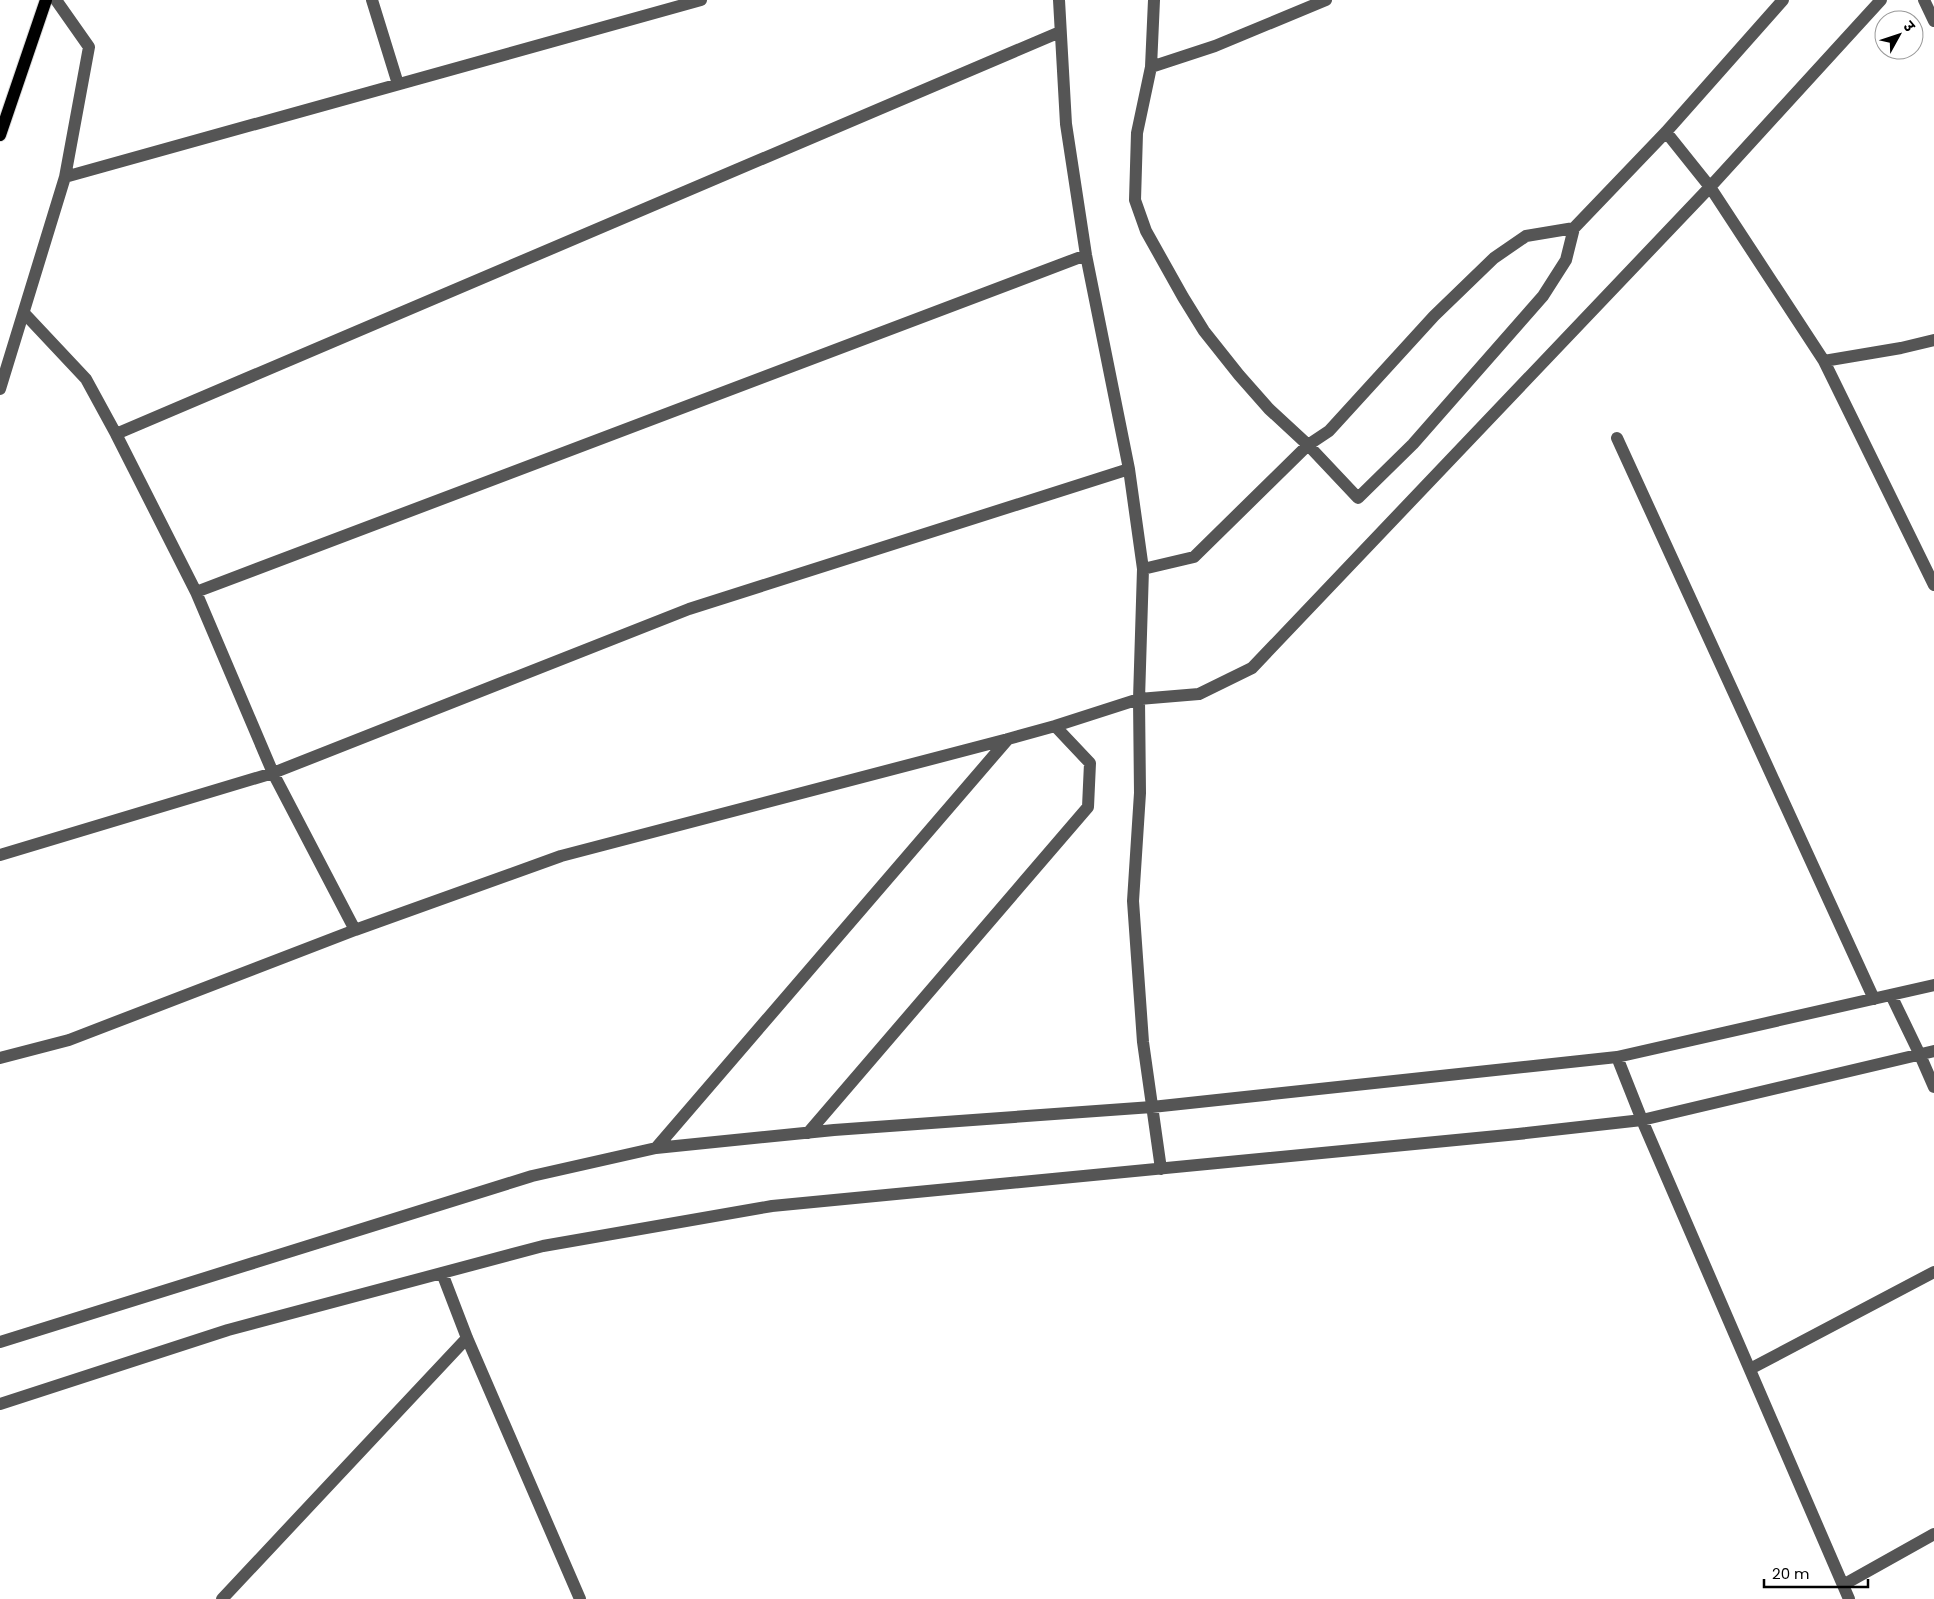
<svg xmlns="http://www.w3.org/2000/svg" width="1934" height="1599" viewBox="0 0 1934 1599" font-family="Poppins,'Noto Sans Devanagari',sans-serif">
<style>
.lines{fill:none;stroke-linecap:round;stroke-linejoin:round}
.major-casing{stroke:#dbdbdb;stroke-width:14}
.minor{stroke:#555;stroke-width:12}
.major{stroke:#000;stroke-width:12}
</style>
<rect width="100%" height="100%" fill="#fff"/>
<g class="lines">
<g class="major-casing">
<path id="major" d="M0,135L46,0"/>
</g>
<path class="minor" d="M372,0L398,84
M1059,0L1066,124L1086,255L1129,469L1143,569L1139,699L1140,793L1133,901L1143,1042L1161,1169
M1326,0L1215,46L1151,67L1137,133L1135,200L1146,231L1183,297L1204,331L1239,375L1269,409L1308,445L1358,498L1413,444L1543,296L1566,260L1574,228
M1924,0L1934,21
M1151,67L1154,0
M1666,132L1710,187L1824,361
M65,177L701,0
M24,313L86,379L116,434L196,592
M1934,340L1901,348L1824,361L1934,585
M0,389L65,177L89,47L56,0
M116,434L1060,32
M1617,438L1874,999
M1143,569L1194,557L1308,445L1329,431L1434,316L1494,258L1526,236L1574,228L1666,132L1783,0
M0,855L273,773L689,609L1129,469
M355,930L273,773L196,592L1086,255
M1891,995L1920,1055L1934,1087
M1617,1057L1642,1120L1849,1599
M0,1058L69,1040L355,930L561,856L1008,739L1055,726L1139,699L1199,694L1252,668L1710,187L1881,0
M808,1133L1088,807L1090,763L1055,726
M656,1148L1008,739
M442,1273L467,1338L580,1599
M0,1342L532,1176L656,1148L834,1130L1152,1107L1617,1057L1934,985
M1750,1369L1934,1272
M0,1404L228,1330L543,1246L772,1206L1518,1134L1642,1120L1934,1051
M1843,1585L1934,1534
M222,1599L467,1338"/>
<use href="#major" class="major"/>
</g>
<g transform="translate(1899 35) rotate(50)"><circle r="24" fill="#ffffff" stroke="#999999"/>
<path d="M0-4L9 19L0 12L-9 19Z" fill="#000000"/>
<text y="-8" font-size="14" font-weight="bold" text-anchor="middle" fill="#000000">उ</text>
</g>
<path d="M1764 1579v8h104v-8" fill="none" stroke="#000000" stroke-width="2.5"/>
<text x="1772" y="1579" font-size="15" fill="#000000" stroke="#ffffff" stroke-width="4" paint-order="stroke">20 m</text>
</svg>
